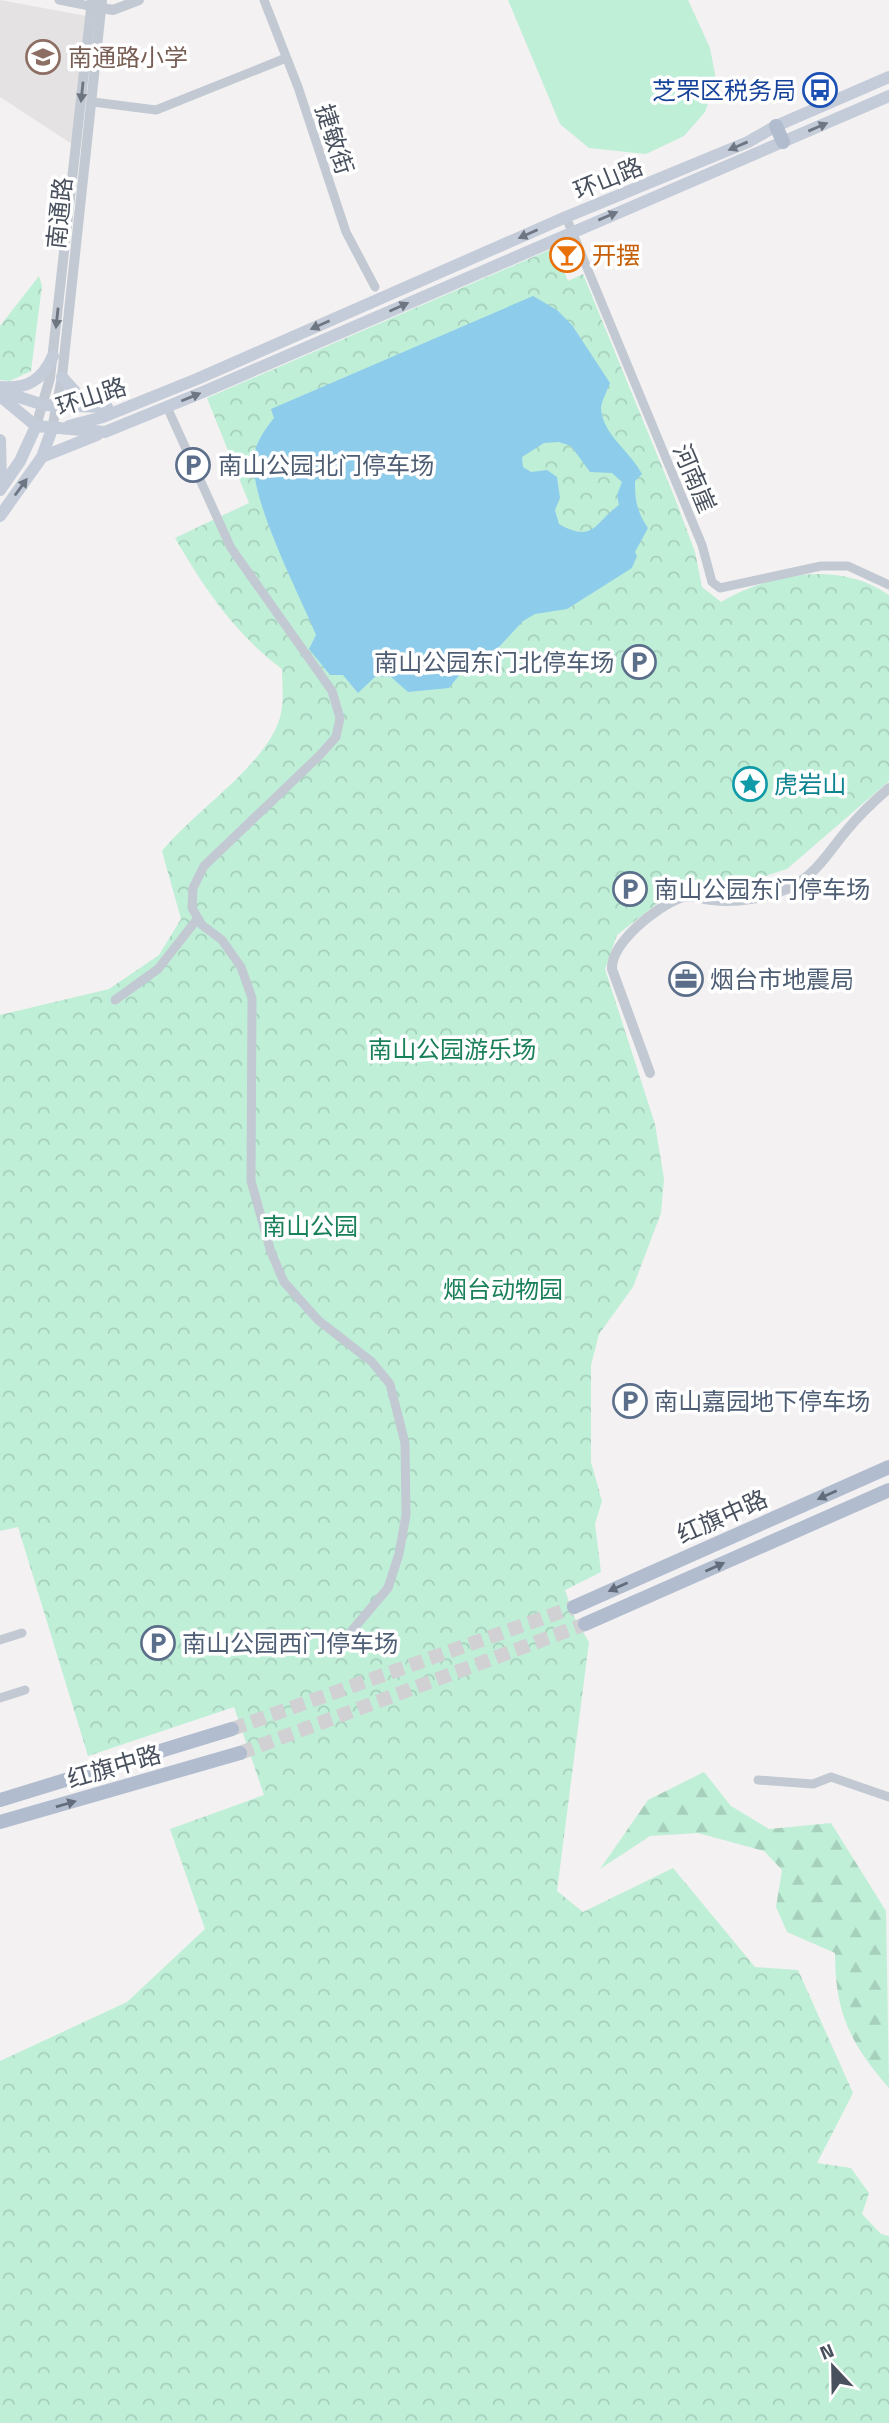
<svg xmlns="http://www.w3.org/2000/svg" width="889" height="2423" viewBox="0 0 889 2423" font-family="'Titillium Web','Noto Sans SC',sans-serif">
<style>
.education{fill:#e4e2e3}
.forest{fill:url(#forest-firs)}
.park{fill:url(#park-crowns)}
.garden{fill:#c0efd8}
.water{fill:#8ecceb;fill-rule:evenodd}
.lines{fill:none;stroke-linecap:round;stroke-linejoin:round}
.primary-tunnel{stroke:#d1d1d4;stroke-width:14;stroke-dasharray:14 7;stroke-linecap:butt}
.minor{stroke:#c2c9d2;stroke-width:9}
.tertiary{stroke:#c2c9d2;stroke-width:10}
.secondary{stroke:#c4cbd9;stroke-width:12}
.primary{stroke:#b1bccf;stroke-width:14}
.oneway{fill:#6d7581}
.oneway2{fill:#6e7683}
.oneway3{fill:#636c7a}
.labels{text-anchor:middle;dominant-baseline:central;stroke-width:7;stroke-linejoin:round;paint-order:stroke}
.education-label{font-size:24px;fill:#785e54;stroke:#fff;text-anchor:start}
.transit-label{font-size:24px;fill:#164399;stroke:#fff;text-anchor:end}
.street-label{font-size:24px;fill:#49515e;stroke:#fff}
.food-label{font-size:24px;fill:#c56008;stroke:#fff;text-anchor:start}
.service-label{font-size:24px;fill:#4e5e75;stroke:#fff;text-anchor:start}
.culture-label{font-size:24px;fill:#0d838f;stroke:#fff;text-anchor:start}
.park-label{font-size:24px;fill:#198059;stroke:#fff}
</style>
<defs>
<pattern id="forest-firs" width="22" height="20" patternUnits="userSpaceOnUse" patternTransform="scale(1.75)"><rect width="22" height="20" fill="#c0efd8"/><path d="M5 1l3.5 6h-7zM16 11l3.5 6h-7z" fill="#a6cfbc"/></pattern>
<pattern id="park-crowns" width="20" height="18" patternUnits="userSpaceOnUse" patternTransform="scale(1.75)"><rect width="20" height="18" fill="#c0efd8"/><path d="M2 6a3 3 0 1 1 6 0M12 15a3 3 0 1 1 6 0" fill="none" stroke="#a6cfbc"/></pattern>
</defs>
<rect width="100%" height="100%" fill="#f3f1f1"/>
<path class="education" d="M0,0L92,17L72,144L0,97Z"/>
<path class="forest" d="M704,1772L731,1806L769,1829L831,1823L886,1911L889,2088C850,2043 835,2013 835,1953L787,1932L776,1907L782,1870L764,1851L698,1833L650,1836L600,1869L648,1800Z"/>
<path class="park" d="M554,248L568,281L583,274L676,501L695,552L702,587L721,602C771,573 839,560 889,595V781L787,869L756,879L709,882L686,888L667,896L617,935L605,969L655,1124L664,1179L661,1213L633,1287L599,1334L591,1365V1462L602,1501L595,1524L601,1572L565,1590L574,1617L589,1642L557,1891L583,1912L673,1868L755,1967L798,1970L853,2093L817,2163L851,2168L869,2193L862,2214L881,2234L889,2236V2423H0V2061L127,2002L205,1929L170,1829L264,1795L234,1707L88,1756L18,1527L0,1531V1015L109,989L159,955L181,919L162,851C194,811 272,761 281,713C284,699 282,683 282,669C235,634 204,588 175,538L249,503L207,398Z
M39,276L42,286L31,371L10,381L0,380V326Z"/>
<path class="garden" d="M508,0H688L710,48L716,80L705,112L684,136L646,154L589,148L560,124Z"/>
<path class="water" d="M533,296L557,310L572,325L610,383C607,391 601,402 601,409C603,435 631,452 642,474L635,481C635,501 637,512 648,528L635,552L637,556L632,568L567,609L535,614L523,621L488,659L469,663L449,688L408,692L391,677L376,676L358,693L343,675H330L309,649L316,635C300,595 244,490 255,451C258,439 266,428 274,418L271,409ZM559,442L571,446L590,472L612,473L622,482L617,495L619,505C595,522 594,544 559,524L555,510L560,498L557,477L547,470L531,472L523,467L522,457L544,443Z"/>
<g class="lines">
<path class="primary-tunnel" d="M232,1729L574,1607
M240,1753L585,1624"/>
<path class="minor" d="M59,0L95,7
M264,0L298,87L346,232L375,287
M93,102L156,110L286,58
M566,217L702,545L712,582L720,588L821,566H848L889,585
M167,407L231,548L332,691L340,718L336,737L319,756L204,866L193,888L192,908L202,925L222,940L241,967L252,998L251,1181L271,1252L284,1282L318,1320L372,1362L390,1384L405,1443L406,1515L399,1554L388,1588L349,1634
M115,1000L158,969L198,918
M0,1640L22,1633
M0,1698L25,1690
M758,1780L813,1784L831,1777L889,1797"/>
<path class="tertiary" d="M102,8L113,10L139,0
M36,426L50,378L92,0
M52,429L62,377L102,0
M650,1073L612,969C611,943 656,907 680,898C691,894 701,899 712,900C737,903 768,898 791,887C816,875 830,850 847,830C860,814 874,801 889,788"/>
<path class="secondary" d="M62,377L77,394L96,405
M0,387C27,389 42,381 53,356
M0,391L44,405L107,407
M0,396L36,426L105,432L203,392L889,96
M69,426L103,417L197,379L566,217L748,142L776,126L889,77
M0,440L1,484
M42,457L97,435
M0,490L20,461L36,426
M0,516L42,457L52,429"/>
<path class="primary" d="M776,126L783,142
M574,1607L889,1467
M585,1624L889,1490
M0,1800L232,1729
M0,1822L240,1753"/>
</g>
<defs><path id="oneway-solid" d="M-6-.8H1V-3.2L6.5 0L1 3.2V.8H-6Z" transform="scale(1.75)"/></defs>
<g class="oneway">
<use href="#oneway-solid" transform="translate(82 92) rotate(96)"/>
<use href="#oneway-solid" transform="translate(57 318) rotate(96)"/>
</g>
<g class="oneway2">
<use href="#oneway-solid" transform="translate(818 127) rotate(-23)"/>
<use href="#oneway-solid" transform="translate(738 146) rotate(157)"/>
<use href="#oneway-solid" transform="translate(608 216) rotate(-23)"/>
<use href="#oneway-solid" transform="translate(528 234) rotate(156)"/>
<use href="#oneway-solid" transform="translate(399 307) rotate(-24)"/>
<use href="#oneway-solid" transform="translate(320 325) rotate(156)"/>
<use href="#oneway-solid" transform="translate(191 397) rotate(-22)"/>
<use href="#oneway-solid" transform="translate(21 487) rotate(-54)"/>
</g>
<g class="oneway3">
<use href="#oneway-solid" transform="translate(827 1495) rotate(156)"/>
<use href="#oneway-solid" transform="translate(715 1567) rotate(-24)"/>
<use href="#oneway-solid" transform="translate(618 1587) rotate(156)"/>
<use href="#oneway-solid" transform="translate(66 1804) rotate(-16)"/>
</g>
<defs>
<g id="school-ring" transform="scale(1.75)"><circle r="9.5" fill="#fff" stroke="#8d6e63" stroke-width="1.5"/><path d="M0-5L7-2L0 1L-7-2ZM-4 1L0 2.5L4 1V4Q0 6-4 4Z" fill="#8d6e63"/></g>
<g id="bus-ring" transform="scale(1.75)"><circle r="9.5" fill="#fff" stroke="#1a4fb4" stroke-width="1.5"/><path d="M-5-6H5V4H4V6H2V4H-2V6H-4V4H-5ZM-3.5-4V0h7V-4ZM-3.5 1.2v1.5H-2V1.2ZM2 1.2v1.5H3.5V1.2Z" fill="#1a4fb4"/></g>
<g id="bar-ring" transform="scale(1.75)"><circle r="9.5" fill="#fff" stroke="#e8710a" stroke-width="1.5"/><path d="M-6-5H6L.8 .8V4.5H3.5V6h-7V4.5H-.8V.8Z" fill="#e8710a"/></g>
<g id="parking-ring" transform="scale(1.75)"><circle r="9.5" fill="#fff" stroke="#5c6f8a" stroke-width="1.5"/><path d="M-3.5-5.5H1a3.5 3.5 0 0 1 0 7H-1V5.5H-3.5ZM-1-3.4V-.6H.8a1.4 1.4 0 0 0 0-2.8Z" fill="#5c6f8a"/></g>
<g id="sight-ring" transform="scale(1.75)"><circle r="9.5" fill="#fff" stroke="#0f9aa8" stroke-width="1.5"/><path d="M0-6L1.8-2.2L6-1.7L2.9 1.2L3.7 5.4L0 3.3L-3.7 5.4L-2.9 1.2L-6-1.7L-1.8-2.2Z" fill="#0f9aa8"/></g>
<g id="office-ring" transform="scale(1.75)"><circle r="9.5" fill="#fff" stroke="#5c6f8a" stroke-width="1.5"/><path d="M-6-3h4V-5.5h4V-3h4V5H-6ZM-1-4.5V-3h2v-1.5ZM-6 0V1H6V0Z" fill="#5c6f8a"/></g>
</defs>
<g fill-rule="evenodd">
<use href="#school-ring" x="43" y="57"/>
<use href="#bus-ring" x="820" y="90"/>
<use href="#bar-ring" x="567" y="255"/>
<use href="#parking-ring" x="193" y="465"/>
<use href="#parking-ring" x="639" y="662"/>
<use href="#sight-ring" x="750" y="784"/>
<use href="#parking-ring" x="630" y="889"/>
<use href="#office-ring" x="686" y="979"/>
<use href="#parking-ring" x="630" y="1401"/>
<use href="#parking-ring" x="158" y="1643"/>
</g>
<g class="labels">
<g class="education-label">
<text x="68" y="57">南通路小学</text>
</g>
<g class="transit-label">
<text x="796" y="90">芝罘区税务局</text>
</g>
<g class="street-label">
<text transform="translate(335 139) rotate(72)">捷敏街</text>
<text transform="translate(608 178) rotate(-22)">环山路</text>
<text transform="translate(59 213) rotate(-84)">南通路</text>
<text transform="translate(91 396) rotate(-18)">环山路</text>
<text transform="translate(695 478) rotate(67)">河南崖</text>
<text transform="translate(722 1516) rotate(-24)">红旗中路</text>
<text transform="translate(114 1766) rotate(-16)">红旗中路</text>
</g>
<g class="food-label">
<text x="592" y="255">开摆</text>
</g>
<g class="service-label">
<text x="218" y="465">南山公园北门停车场</text>
<text x="614" y="662" text-anchor="end">南山公园东门北停车场</text>
<text x="654" y="889">南山公园东门停车场</text>
<text x="710" y="979">烟台市地震局</text>
<text x="654" y="1401">南山嘉园地下停车场</text>
<text x="182" y="1643">南山公园西门停车场</text>
</g>
<g class="culture-label">
<text x="774" y="784">虎岩山</text>
</g>
<g class="park-label">
<text x="452" y="1049">南山公园游乐场</text>
<text x="310" y="1226">南山公园</text>
<text x="503" y="1289">烟台动物园</text>
</g>
</g>
<g transform="translate(833 2367) rotate(338)" stroke="#ffffff" stroke-width="5" paint-order="stroke">
<path d="M0-5L12 26L0 18L-12 26Z" fill="#49515e"/>
<text y="-10" font-size="19" font-weight="bold" text-anchor="middle" fill="#49515e">N</text>
</g>
</svg>
